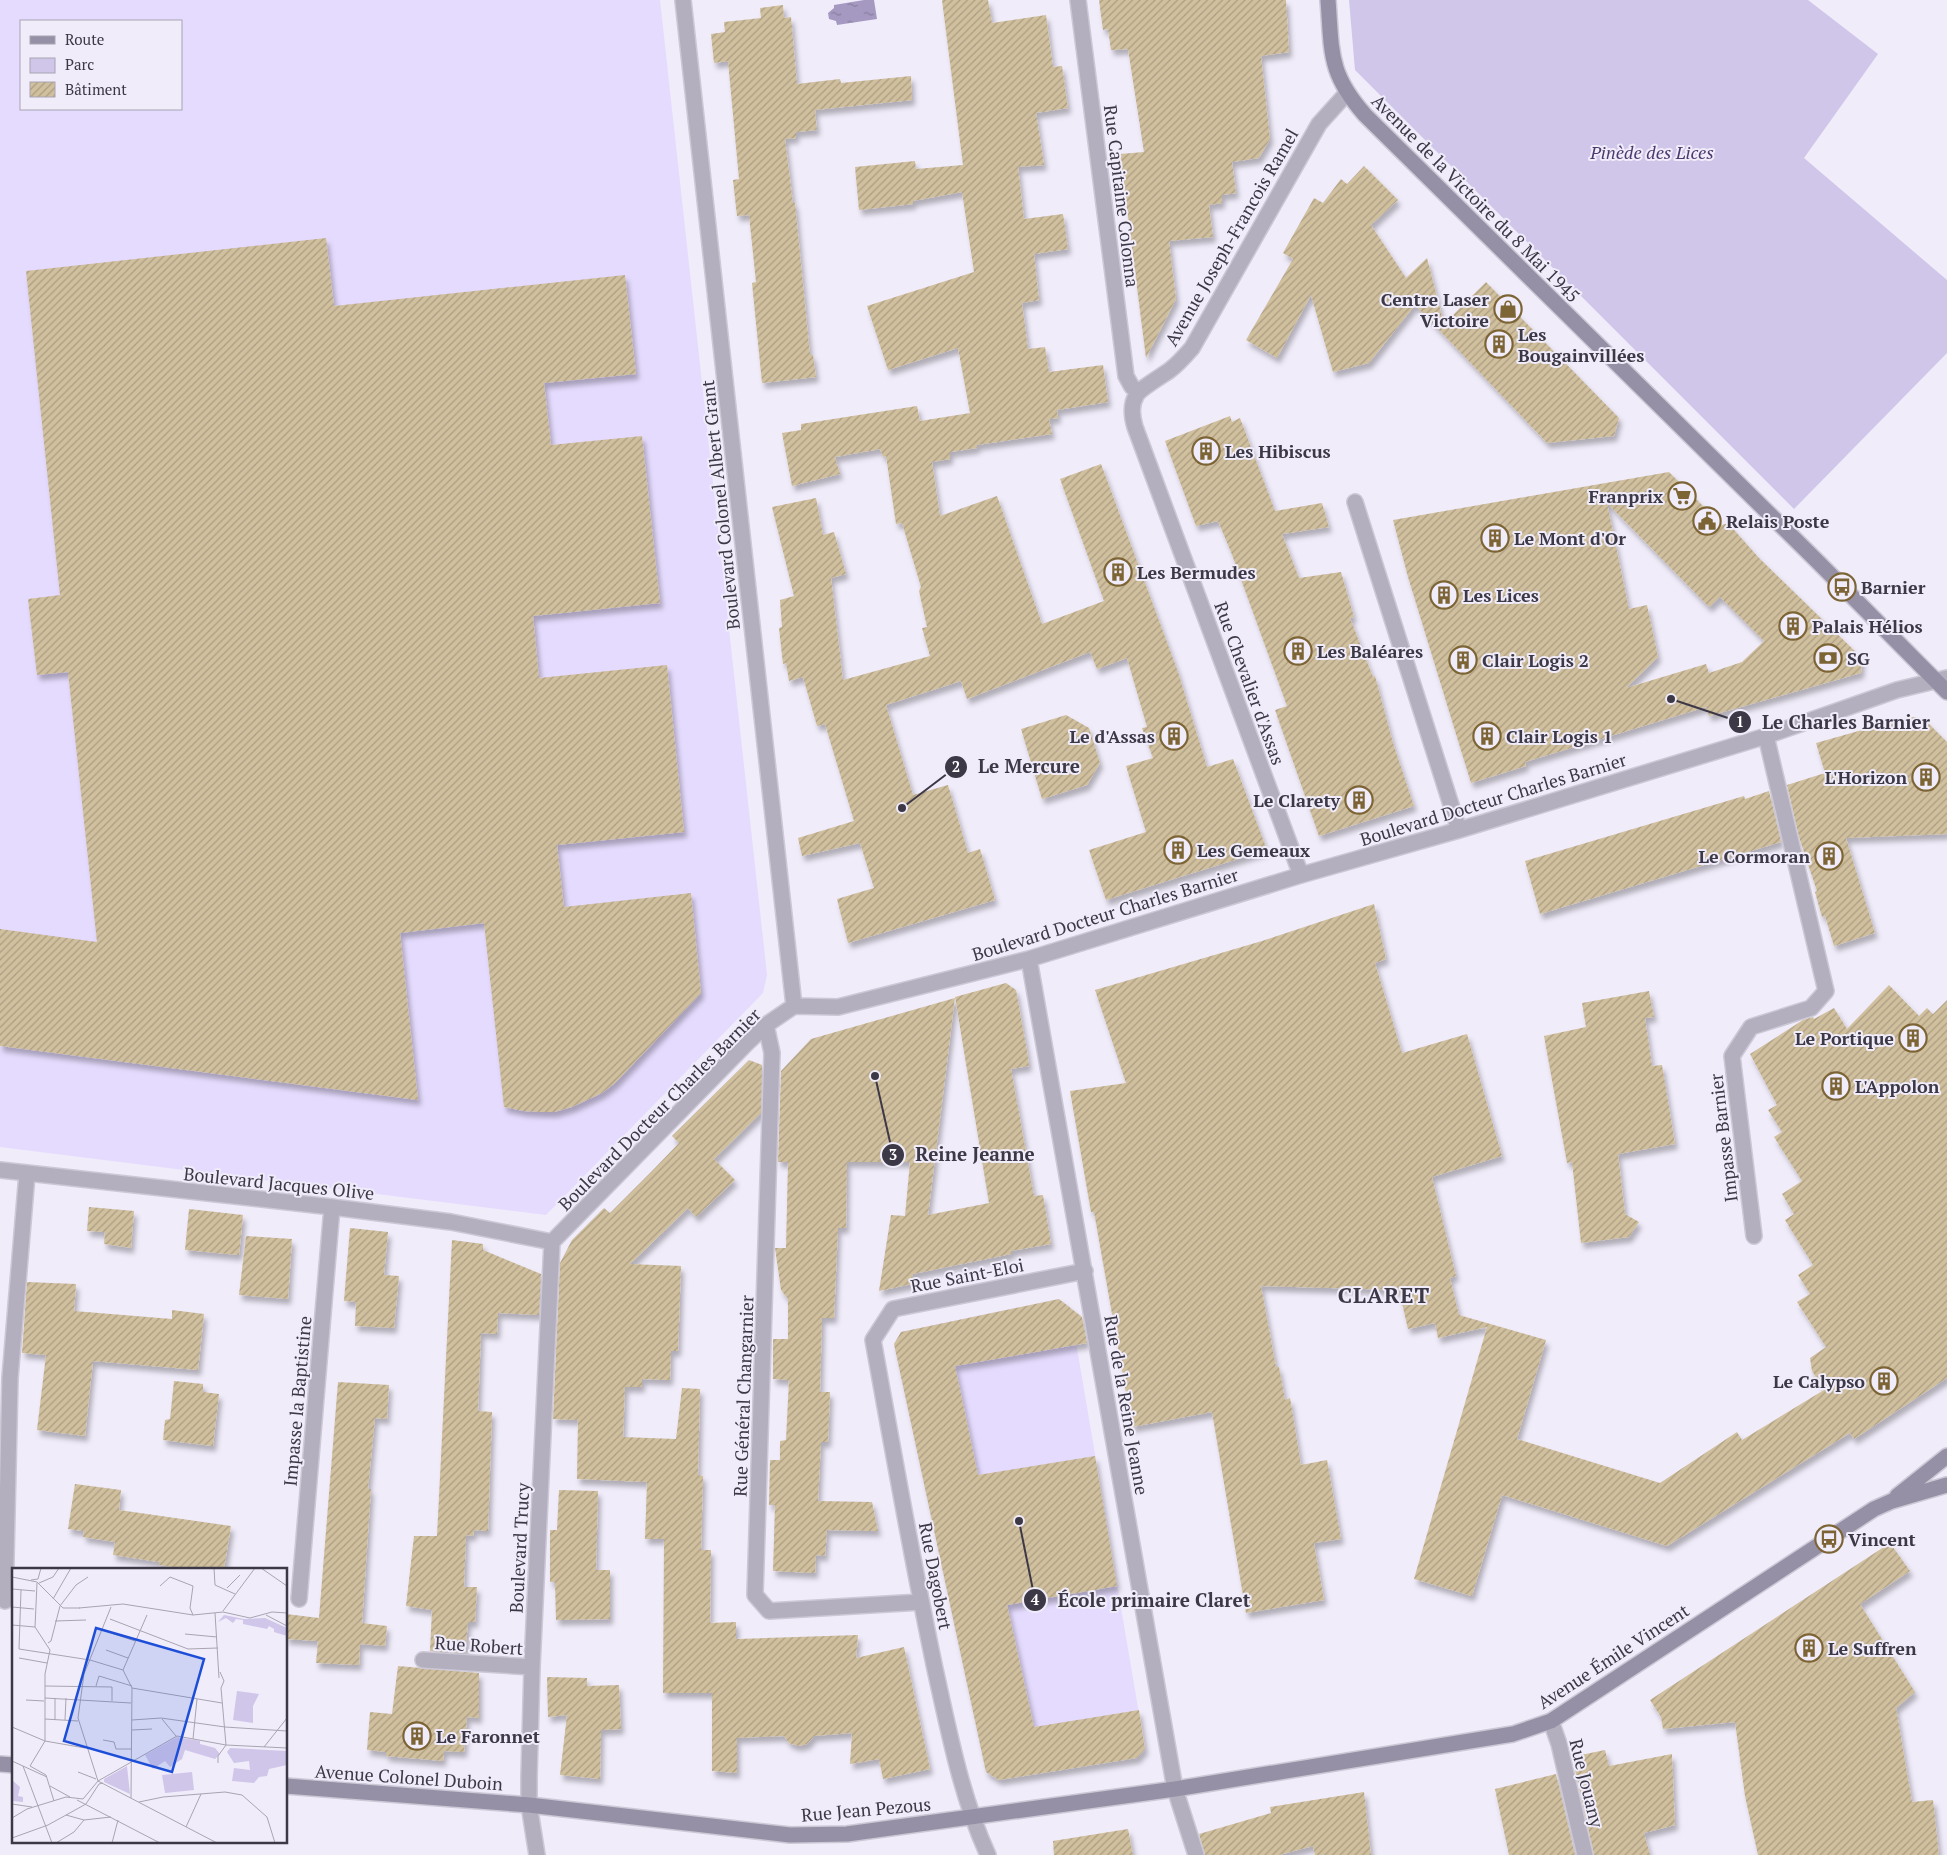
<svg xmlns="http://www.w3.org/2000/svg" width="1947" height="1855" viewBox="0 0 1947 1855" font-family="'PT Serif',serif">
<style>
.built{fill:#e5dbfe;fill-rule:evenodd}
.green{fill:#d0c6ea}
.water{fill:url(#water-ripples)}
.building{fill:url(#building-hatch);fill-rule:evenodd;filter:url(#shadow)}
.lines{fill:none;stroke-linecap:round;stroke-linejoin:round}
.street-casing{stroke:#ccc8d6;stroke-width:18}
.secondary-casing{stroke:#ccc8d6;stroke-width:18}
.street{stroke:#b3afbe;stroke-width:15}
.secondary{stroke:#9690a6;stroke-width:15}
.labels{text-anchor:middle;dominant-baseline:central;stroke-width:4;stroke-linejoin:round;paint-order:stroke}
.park-label{font-size:18px;font-style:italic;fill:#4c396d;stroke:#f0ecfa}
.street-label{font-size:18px;fill:#3c3846;stroke:#f0ecfa}
.poi-label{font-size:18px;font-weight:bold;fill:#3c3846;stroke:#f0ecfa;text-anchor:start}
.district-label{font-size:22px;font-weight:bold;letter-spacing:1px;fill:#3c3846;stroke:#f0ecfa}
.inset-road{fill:none;stroke:#a8a4b2;stroke-width:1}
.view{fill:#1d4ed8;fill-opacity:0.15;stroke:#1d4ed8;stroke-width:2.5}
.inset-edge{fill:none;stroke:#3c3846;stroke-width:2.5}
.leader{fill:none;stroke:#3c3846;stroke-width:2}
.callout-dot{fill:#3c3846;stroke:#f0ecfa;stroke-width:2}
.mark-label{font-size:15px;text-anchor:middle;font-weight:bold;fill:#fff}
.callout-label{font-size:19px;text-anchor:middle;font-weight:bold;fill:#3c3846;stroke:#f0ecfa;stroke-width:4;stroke-linejoin:round;paint-order:stroke}
</style>
<defs>
<pattern id="water-ripples" width="26" height="14" patternUnits="userSpaceOnUse" patternTransform="scale(1.25)"><rect width="26" height="14" fill="#a599c1"/><path d="M2 4q2-2 4 0t4 0M15 11q2-2 4 0t4 0" fill="none" stroke="#887e9f"/></pattern>
<pattern id="building-hatch" width="6" height="6" patternUnits="userSpaceOnUse" patternTransform="scale(1.25)"><rect width="6" height="6" fill="#d1c09e"/><path d="M-1 1l2-2M0 6l6-6M5 7l2-2" fill="none" stroke="#ab9d83"/></pattern>
<filter id="shadow"><feDropShadow dx="3" dy="5.5" stdDeviation="2.5" flood-color="#0004"/></filter>
</defs>
<rect width="100%" height="100%" fill="#f0ecfa"/>
<path class="built" d="M0,0H660L767,975L763,993L546,1215L0,1147ZM21,21H181V109H21Z
M1059,1299L1070,1307L1145,1749L1137,1758L999,1780L986,1772L894,1344L901,1332Z"/>
<path class="green" d="M1349,0H1808L1878,54L1804,158L1947,280V353L1794,509L1355,70Z"/>
<path class="water" d="M864,0H874L877,19L837,25L836,21L829,19L828,13L834,8V5Z"/>
<path class="building" d="M942,0H988L992,23L1046,15L1053,67L1062,66L1068,108L1036,113L1044,165L1018,167L1024,219L1063,214L1068,249L1034,254L1039,300L1022,303L1028,349L1045,347L1049,372L1103,365L1108,402L1057,410L1058,418L1049,419L1052,434L977,445V448L950,452V459L932,462L940,516L997,496L1042,624L1104,601L1060,479L1101,464L1178,672L1207,767L1233,759L1267,850L1106,900L1089,850L1146,832L1126,766L1153,758L1142,728L1147,727L1127,658L1097,669L1090,652L967,699L961,681L886,705L913,795L948,785L968,853L980,849L995,900L848,943L837,899L874,888L860,843L802,856L798,838L854,821L825,724L817,726L803,677L789,681L786,663L783,664L779,628L782,627L780,600L794,596L772,507L816,498L823,535L834,532L846,574L831,578L843,680L930,656L922,628L927,627L919,591L921,587L902,523L896,524L886,456L883,457L880,449L835,457L840,474L792,486L782,433L801,430V424L917,406L920,421L970,413L958,348L888,370L867,306L974,272L962,192L913,201V204L859,210L855,167L915,161L916,169L963,165Z
M1099,0H1286L1289,52L1261,56L1270,139L1259,158L1232,162L1236,193L1222,195V203L1209,205L1213,237L1169,241L1176,299L1146,358L1120,154L1144,152L1128,49L1111,50L1108,29L1103,30Z
M783,5L784,18L791,17L797,84L840,79L841,83L911,76L912,100L815,110L817,130L796,132V138L785,139L793,203H795L810,355H813L816,377L762,383L752,283L756,282L749,215L737,216L733,180L739,179L728,61L714,63L711,34L725,32L724,22L761,18L760,8Z
M1364,166L1398,200L1371,225L1406,278L1427,258L1444,324L1486,282L1619,418L1614,436L1547,443L1415,305L1369,363L1333,372L1311,295L1277,358L1246,340L1293,259L1283,253L1314,198L1323,203L1341,179L1347,184Z
M326,238L334,306L625,275L636,374L544,383L551,445L642,436L660,603L533,616L539,678L667,665L684,832L557,845L564,907L691,893L701,993L615,1083L602,1093L572,1107L554,1112H542L524,1111L504,1107L484,923L400,933L418,1100L0,1046V929L97,942L68,672L37,675L28,599L60,595L26,271Z
M1230,416L1232,422L1240,418L1275,511L1322,503L1329,527L1282,534L1299,578L1341,572L1354,617L1350,618L1373,677L1375,676L1393,743L1414,806L1319,836L1275,710L1287,706L1231,552L1218,521L1196,526L1165,441Z
M1669,472L1722,525L1728,523L1759,558L1862,658L1861,673L1709,716L1706,707L1525,762L1526,766L1471,783L1408,577L1393,520ZM1607,503L1709,607L1720,597L1764,641L1742,662L1709,673L1706,664L1626,688L1658,657L1647,605L1629,609Z
M1066,715L1089,728L1100,763L1087,785L1042,799L1021,729Z
M1908,717H1916L1926,721L1947,742V834L1846,838L1875,933L1834,946L1825,916L1822,917L1815,892L1817,891L1799,837L1787,785L1825,773L1816,743Z
M1769,791L1781,842L1540,914L1525,861L1744,796L1745,799Z
M1374,904L1386,959L1375,963L1402,1053L1467,1034L1502,1156L1432,1177L1456,1276L1450,1278L1459,1315L1546,1340L1517,1439L1660,1483L1737,1432L1742,1440L1824,1390L1812,1371L1810,1358L1826,1347L1797,1302L1810,1294L1798,1275L1813,1265L1785,1220L1794,1214L1782,1194L1802,1181L1774,1137L1782,1132L1768,1110L1777,1105L1750,1054L1803,1020L1813,1017L1814,1019L1834,1008L1847,1029L1889,985L1919,1016L1927,1008L1933,1014L1947,1000V1378L1854,1439L1850,1433L1667,1546L1502,1495L1472,1596L1414,1579L1487,1327L1438,1338L1435,1323L1408,1329L1399,1290L1261,1286L1276,1367H1279L1285,1400L1290,1398L1301,1465L1327,1460L1341,1539L1314,1543L1324,1600L1246,1613L1212,1412L1132,1427L1094,1212H1091L1070,1091L1126,1083L1095,990L1262,941Z
M1006,983L1016,990L1027,1051L1029,1066L1011,1069L1034,1196L1043,1195L1051,1244L1011,1251V1254L913,1274L912,1284L879,1291L891,1215L905,1216L910,1162H847L846,1228H838L834,1318H822L820,1392H830L828,1442H821L818,1501L872,1502L878,1531L827,1530L825,1556L816,1555L815,1573L773,1571L775,1505H769L770,1460H780V1441L786,1440L789,1380L773,1379V1339H788V1299L781,1290L775,1248H786L788,1162H778L781,1071L811,1039L955,998L928,1215L989,1203L955,997Z
M1649,991L1654,1017L1645,1018L1652,1066L1662,1065L1675,1144L1618,1154L1625,1214L1639,1222L1629,1237L1581,1243L1572,1162L1567,1163L1544,1036L1586,1027L1582,1003Z
M749,1060L762,1065L761,1113L714,1159L735,1180L696,1217L688,1208L630,1264L681,1266L678,1351H671L670,1380L642,1379V1387H625L623,1437L676,1439L682,1388L700,1389L698,1475L703,1476L701,1550H711L710,1623L736,1622V1639L858,1635L856,1658L904,1647L930,1769L883,1779L879,1759L850,1764L852,1733L814,1736L807,1744L798,1746L789,1743L784,1736L737,1738V1773L712,1771V1693H663L664,1539H645L647,1482L577,1479L578,1420L553,1419L560,1263L572,1240L604,1208L610,1213L652,1171L679,1143L672,1136Z
M89,1207L134,1211L131,1248L104,1244L105,1232L87,1231Z
M189,1209L243,1215L239,1255L185,1250Z
M350,1228L388,1232L384,1275L399,1276L394,1328L355,1326L356,1302L344,1301Z
M246,1236L292,1239L288,1299L239,1295Z
M452,1240L483,1244V1250L541,1274L539,1315L498,1313L497,1334L481,1333L478,1411L492,1412L488,1531L474,1530L473,1536L466,1535L464,1587H477L475,1622H468L465,1653L430,1651L432,1610L406,1606L414,1536H437Z
M27,1282L76,1284L74,1311L172,1319V1310L204,1314L198,1370L93,1361L85,1436L37,1430L46,1355L22,1353Z
M1059,1299L1082,1317L1087,1343L955,1366L978,1475L1095,1456L1117,1586L1007,1605L1034,1727L1139,1710L1145,1749L1137,1758L999,1780L986,1772L894,1344L901,1332Z
M174,1381L203,1384V1392L219,1394L213,1446L163,1440L165,1420L170,1419Z
M338,1382L389,1385L387,1419L375,1418L368,1489H371L362,1623L387,1626L385,1646L360,1644L359,1665L316,1663L318,1641L286,1639V1614L319,1618Z
M75,1484L121,1490L119,1510L231,1526L224,1569H186L159,1565V1562L113,1555L115,1542L83,1537L84,1531L68,1529Z
M559,1490L598,1491L596,1570H610V1619L556,1620L555,1582H550V1530H557Z
M1890,1543L1910,1571L1860,1604L1915,1692L1896,1708L1912,1802L1933,1800L1939,1855H1758L1745,1796L1735,1722L1663,1729L1661,1717L1650,1700Z
M398,1666L479,1673V1718L467,1717L464,1752L444,1751L443,1761L386,1756V1752L367,1750L370,1712L392,1714Z
M547,1677L587,1678V1686L619,1685L621,1729L601,1730L600,1779L560,1775L567,1715L548,1717Z
M1605,1750L1609,1766L1672,1754L1675,1825L1644,1833L1650,1855H1594L1575,1770L1579,1769L1576,1756Z
M1556,1774L1575,1855H1509L1495,1789Z
M1364,1792L1371,1855H1315L1313,1846L1279,1855H1205L1199,1834L1271,1813L1270,1807Z
M1128,1829L1133,1855H1054L1053,1841Z"/>
<g class="lines">
<g class="street-casing">
<path id="street" d="M683,0L794,1006
M1078,0L1126,376L1132,387L1140,391
M1355,502L1459,830
M1301,875L1135,427C1132,417 1130,406 1136,396C1139,389 1162,376 1170,370C1178,364 1185,356 1192,348L1319,124L1347,93
M1029,959L1175,1789L1196,1855
M766,1025L772,1053L755,1595L769,1611L921,1602
M0,1170L332,1207L451,1222L552,1242
M1754,1236L1732,1056L1751,1027L1811,1008L1826,991L1766,736
M552,1242L747,1043L766,1025L794,1006L838,1007L1029,959L1301,875L1459,830L1766,736L1897,690L1947,678
M299,1599L332,1207
M5,1601L10,1378L27,1174
M423,1660L532,1667
M1551,1721L1559,1744L1585,1855
M537,1855L529,1805V1777L532,1667L552,1242
M988,1855C961,1796 949,1732 935,1669C912,1560 893,1450 873,1340L893,1309L1085,1271"/>
</g>
<g class="secondary-casing">
<path id="secondary" d="M1328,0C1332,52 1328,73 1365,115L1817,561L1947,692
M1897,1496L1947,1456
M0,1764L14,1765
M286,1786L529,1805L790,1835L847,1834L1175,1789L1513,1734L1551,1721L1874,1509L1892,1501L1947,1485"/>
</g>
<use href="#street" class="street"/>
<use href="#secondary" class="secondary"/>
</g>
<defs>
<g id="shop-ring" transform="scale(1.4375)"><circle r="9.5" fill="#f0ecfa" stroke="#7c6434" stroke-width="1.5"/><path d="M-5-2.5h2.3a2.7 3.5 0 0 1 5.4 0H5L5.5 6h-11ZM-1.5-2.5h3a1.5 2.3 0 0 0-3 0Z" fill="#7c6434"/></g>
<g id="building-ring" transform="scale(1.4375)"><circle r="9.5" fill="#f0ecfa" stroke="#7c6434" stroke-width="1.5"/><path d="M-4-6H4V6H1V3H-1V6H-4ZM-2.5-4.3h1.7v1.8h-1.7ZM.8-4.3h1.7v1.8H.8ZM-2.5-1h1.7V.8h-1.7ZM.8-1h1.7V.8H.8Z" fill="#7c6434"/></g>
<g id="supermarket-ring" transform="scale(1.4375)"><circle r="9.5" fill="#f0ecfa" stroke="#7c6434" stroke-width="1.5"/><path d="M-6-5.5h2.5l.6 2H6L4.5 2H-2.5L-4.4-4H-6ZM-1.5 3.2a1.3 1.3 0 1 0 .1 0ZM3 3.2a1.3 1.3 0 1 0 .1 0Z" fill="#7c6434"/></g>
<g id="civic-ring" transform="scale(1.4375)"><circle r="9.5" fill="#f0ecfa" stroke="#7c6434" stroke-width="1.5"/><path d="M-.6-6.5H3V-4.5H.6V-3L4-1V1h2V6H-6V1h2V-1L-.6-3ZM-1.2 2.5V6h2.4V2.5Z" fill="#7c6434"/></g>
<g id="bus-ring" transform="scale(1.4375)"><circle r="9.5" fill="#f0ecfa" stroke="#7c6434" stroke-width="1.5"/><path d="M-5-6H5V4H4V6H2V4H-2V6H-4V4H-5ZM-3.5-4V0h7V-4ZM-3.5 1.2v1.5H-2V1.2ZM2 1.2v1.5H3.5V1.2Z" fill="#7c6434"/></g>
<g id="bank-ring" transform="scale(1.4375)"><circle r="9.5" fill="#f0ecfa" stroke="#7c6434" stroke-width="1.5"/><path d="M-6-4H6V4H-6ZM0-2.3a2.3 2.3 0 1 0 0 4.6a2.3 2.3 0 1 0 0-4.6Z" fill="#7c6434"/></g>
</defs>
<g fill-rule="evenodd">
<use href="#shop-ring" x="1508" y="309"/>
<use href="#building-ring" x="1499" y="344"/>
<use href="#building-ring" x="1206" y="451"/>
<use href="#supermarket-ring" x="1682" y="496"/>
<use href="#civic-ring" x="1707" y="521"/>
<use href="#building-ring" x="1495" y="538"/>
<use href="#building-ring" x="1118" y="572"/>
<use href="#bus-ring" x="1842" y="587"/>
<use href="#building-ring" x="1444" y="595"/>
<use href="#building-ring" x="1793" y="626"/>
<use href="#building-ring" x="1298" y="651"/>
<use href="#bank-ring" x="1828" y="658"/>
<use href="#building-ring" x="1463" y="660"/>
<use href="#building-ring" x="1174" y="736"/>
<use href="#building-ring" x="1487" y="736"/>
<use href="#building-ring" x="1926" y="777"/>
<use href="#building-ring" x="1359" y="800"/>
<use href="#building-ring" x="1178" y="850"/>
<use href="#building-ring" x="1829" y="856"/>
<use href="#building-ring" x="1913" y="1038"/>
<use href="#building-ring" x="1836" y="1086"/>
<use href="#building-ring" x="1884" y="1381"/>
<use href="#bus-ring" x="1829" y="1539"/>
<use href="#building-ring" x="1809" y="1648"/>
<use href="#building-ring" x="417" y="1736"/>
</g>
<g class="labels">
<g class="park-label">
<text x="1652" y="152">Pinède des Lices</text>
</g>
<g class="street-label">
<text transform="translate(1122 196) rotate(83)">Rue Capitaine Colonna</text>
<text transform="translate(1476 198) rotate(45)">Avenue de la Victoire du 8 Mai 1945</text>
<text transform="translate(1231 237) rotate(-60)">Avenue Joseph-Francois Ramel</text>
<text transform="translate(720 505) rotate(-96)">Boulevard Colonel Albert Grant</text>
<text transform="translate(1250 683) rotate(70)">Rue Chevalier d'Assas</text>
<text transform="translate(1493 799) rotate(-17)">Boulevard Docteur Charles Barnier</text>
<text transform="translate(1105 914) rotate(-17)">Boulevard Docteur Charles Barnier</text>
<text transform="translate(659 1109) rotate(-45)">Boulevard Docteur Charles Barnier</text>
<text transform="translate(1723 1138) rotate(-97)">Impasse Barnier</text>
<text transform="translate(279 1183) rotate(6)">Boulevard Jacques Olive</text>
<text transform="translate(967 1275) rotate(-11)">Rue Saint-Eloi</text>
<text transform="translate(743 1396) rotate(-88)">Rue Général Changarnier</text>
<text transform="translate(297 1401) rotate(-85)">Impasse la Baptistine</text>
<text transform="translate(1127 1405) rotate(80)">Rue de la Reine Jeanne</text>
<text transform="translate(519 1548) rotate(-87)">Boulevard Trucy</text>
<text transform="translate(936 1576) rotate(79)">Rue Dagobert</text>
<text transform="translate(479 1645) rotate(4)">Rue Robert</text>
<text transform="translate(1613 1656) rotate(-33)">Avenue Émile Vincent</text>
<text transform="translate(409 1777) rotate(4)">Avenue Colonel Duboin</text>
<text transform="translate(1587 1783) rotate(76)">Rue Jouany</text>
<text transform="translate(866 1809) rotate(-5)">Rue Jean Pezous</text>
</g>
<g class="poi-label">
<text x="1489" y="299" text-anchor="end">Centre Laser<tspan x="1489" dy="21">Victoire</tspan></text>
<text x="1518" y="334">Les<tspan x="1518" dy="21">Bougainvillées</tspan></text>
<text x="1225" y="451">Les Hibiscus</text>
<text x="1663" y="496" text-anchor="end">Franprix</text>
<text x="1726" y="521">Relais Poste</text>
<text x="1514" y="538">Le Mont d'Or</text>
<text x="1137" y="572">Les Bermudes</text>
<text x="1861" y="587">Barnier</text>
<text x="1463" y="595">Les Lices</text>
<text x="1812" y="626">Palais Hélios</text>
<text x="1317" y="651">Les Baléares</text>
<text x="1847" y="658">SG</text>
<text x="1482" y="660">Clair Logis 2</text>
<text x="1155" y="736" text-anchor="end">Le d'Assas</text>
<text x="1506" y="736">Clair Logis 1</text>
<text x="1907" y="777" text-anchor="end">L'Horizon</text>
<text x="1340" y="800" text-anchor="end">Le Clarety</text>
<text x="1197" y="850">Les Gemeaux</text>
<text x="1810" y="856" text-anchor="end">Le Cormoran</text>
<text x="1894" y="1038" text-anchor="end">Le Portique</text>
<text x="1855" y="1086">L'Appolon</text>
<text x="1865" y="1381" text-anchor="end">Le Calypso</text>
<text x="1848" y="1539">Vincent</text>
<text x="1828" y="1648">Le Suffren</text>
<text x="436" y="1736">Le Faronnet</text>
</g>
<g class="district-label">
<text x="1384" y="1294">CLARET</text>
</g>
</g>
<g transform="translate(12 1568)">
<rect width="275" height="275" fill="#f0ecfa"/>
<path d="M212,47L232,51L253,50L275,60V68L262,64V61L257,58L255,61L231,56V52L224,51L221,55L214,50L206,54ZM225,123L247,126L241,138V155L221,152ZM165,169L188,173V176L203,180L208,186L203,191L173,182L170,191L158,199L153,193L141,201L133,187ZM218,180L275,183V197L257,201L255,208L247,209L242,215L220,213L222,200L238,202L237,193L222,195L215,184ZM115,198L118,226L92,214V211ZM180,204L182,222L153,225L150,207ZM0,212L8,219L6,228L11,229V234L0,233Z" fill="#d0c6ea"/>
<path class="inset-road" d="M202,0L203,17L223,26M249,0L275,18M0,9L25,14L51,40H68M19,12L26,11L29,0M25,15L23,59L38,82L33,106V173L18,198L34,207L42,233M27,15L41,9L47,0M148,18L158,9L181,18L178,40L181,47M215,20L228,7M0,21L23,23M9,22L7,81L78,92L111,102M41,31L59,0M0,39L22,41M99,39L72,106L66,150L86,213L165,168L214,177L275,180M67,40L111,36L181,47L211,44L238,50L260,44L275,45M211,43L243,0M203,45L207,110M254,47L275,58M98,51L176,81L206,80M43,53L74,52M0,57L23,59M99,65L123,73M173,66L205,69M36,75L39,73L48,38L64,17L76,9M94,82L116,90M7,90L35,95M111,102L120,120L119,230M111,102L135,47M33,118L100,119V133M84,118L87,108L120,118M120,120L210,135M33,130L119,135M14,132L32,133M33,151L66,153M150,151L164,168M43,152V130M53,152L54,130M120,152L149,150L213,159L275,163M0,159L33,173L73,180M120,162L140,161M181,171L185,131M91,172L102,174L104,181H119M252,179L275,150M0,193L35,209M206,195V188L214,177L209,120L212,113L208,104M11,198L40,275M66,204L84,211M86,213L205,275M38,218L58,229M65,232L148,275M127,234L151,229L213,224L230,227L255,249L263,275M0,236L20,239M54,247L72,252L99,249M0,250L15,241L54,229L71,231L86,213M174,259L189,226M0,270L36,257L74,236L87,216L91,215M44,275L62,264L72,252M100,275L106,252"/>
<path class="view" d="M84,60L192,91L160,204L52,173Z"/>
<rect width="275" height="275" class="inset-edge"/>
</g>
<path class="leader" d="M1671 699L1740 722M902 808L956 767M875 1076L893 1155M1019 1521L1035 1600"/>
<g class="callout-dot">
<circle cx="1671" cy="699" r="5"/>
<circle cx="902" cy="808" r="5"/>
<circle cx="875" cy="1076" r="5"/>
<circle cx="1019" cy="1521" r="5"/>
<circle cx="1740" cy="722" r="12"/>
<circle cx="956" cy="767" r="12"/>
<circle cx="893" cy="1155" r="12"/>
<circle cx="1035" cy="1600" r="12"/>
</g>
<g class="mark-label">
<text x="1740" y="727">1</text>
<text x="956" y="772">2</text>
<text x="893" y="1160">3</text>
<text x="1035" y="1605">4</text>
</g>
<g class="callout-label">
<text x="1846" y="729">Le Charles Barnier</text>
<text x="1029" y="773">Le Mercure</text>
<text x="975" y="1161">Reine Jeanne</text>
<text x="1154" y="1607">École primaire Claret</text>
</g>
<rect x="20" y="20" width="162" height="90" fill="#f0ecfa" stroke="#a8a4b2"/>
<rect x="30" y="36" width="25" height="8" fill="#9690a6" stroke="#a8a4b2"/>
<text x="65" y="45" font-size="15" fill="#3c3846">Route</text>
<rect x="30" y="58" width="25" height="15" fill="#d0c6ea" stroke="#a8a4b2"/>
<text x="65" y="70" font-size="15" fill="#3c3846">Parc</text>
<rect x="30" y="82" width="25" height="15" fill="url(#building-hatch)" stroke="#a8a4b2"/>
<text x="65" y="95" font-size="15" fill="#3c3846">Bâtiment</text>
</svg>
